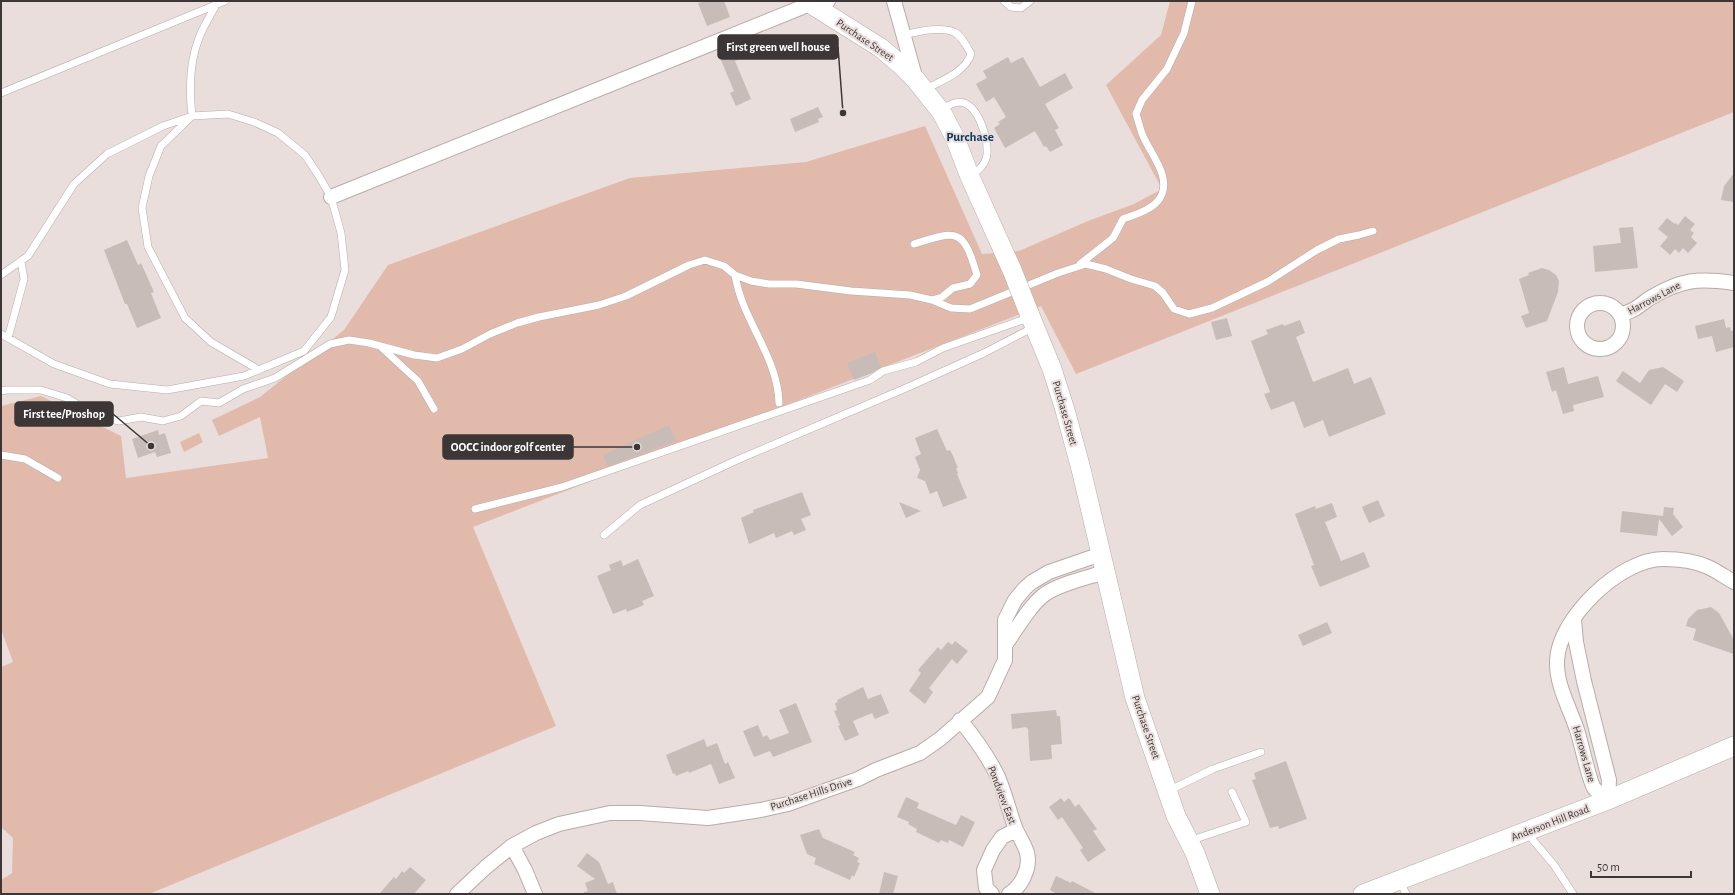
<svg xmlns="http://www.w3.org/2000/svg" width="1735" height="895" viewBox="0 0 1735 895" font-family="'Alegreya Sans',sans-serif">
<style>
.green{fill:#e2baac}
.building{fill:#c7bcb8}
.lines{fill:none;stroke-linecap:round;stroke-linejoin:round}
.lane-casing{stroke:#b7aca9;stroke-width:8}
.street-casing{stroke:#b7aca9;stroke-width:16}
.secondary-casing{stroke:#b7aca9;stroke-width:20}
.lane{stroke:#fff;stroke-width:7}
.street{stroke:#fff;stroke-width:14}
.secondary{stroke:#fff;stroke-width:19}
.secondary-bridge-casing{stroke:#b7aca9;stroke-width:20;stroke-linecap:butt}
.secondary-bridge{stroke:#fff;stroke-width:19}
.labels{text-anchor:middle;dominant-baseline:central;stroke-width:4;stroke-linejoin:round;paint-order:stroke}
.street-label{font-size:11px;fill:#3c3736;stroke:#e9dedb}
.quarter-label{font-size:13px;font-weight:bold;fill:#0e395e;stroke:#e9dedb}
.leader{fill:none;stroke:#3c3736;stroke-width:1.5}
.callout-dot{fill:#3c3736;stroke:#e9dedb;stroke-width:1.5}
.callout{fill:#3c3736;stroke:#3c3736;stroke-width:1.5}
.callout-label{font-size:12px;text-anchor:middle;font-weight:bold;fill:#fff}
</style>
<rect width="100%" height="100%" fill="#e9dedb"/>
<path class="green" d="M1170,1H1734V112L1076,374L1041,306L473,527L556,726L149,894H1V880L12,873L13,838L1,827V667L13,662L1,629V406L41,396L121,436L126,478L268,458L260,417L219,436L212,420L260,397L344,330L388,265L630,178L806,162L925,126L982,254L1019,251L1088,221L1134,204L1162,189L1106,85L1161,35Z
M199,433L203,442L184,452L180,442Z"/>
<path class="building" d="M704,1H724L730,17L707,26L698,3Z
M741,43L746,56L735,61L751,99L736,106L730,93L734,91L718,53Z
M1008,57L1011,63L1023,57L1040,87L1065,73L1073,88L1045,104L1059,128L1055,130L1063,145L1050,152L1046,146L1044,147L1035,131L1005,148L994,128L1000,124L998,122L1006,117L994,97L986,102L976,84L987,78L983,71Z
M818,107L823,117L818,119L819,122L795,132L790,119Z
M1734,173V202L1721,200L1724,186Z
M1685,216L1695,224L1690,230L1694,233L1691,237L1697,243L1688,253L1683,248L1679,253L1675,249L1670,255L1660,246L1668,237L1658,229L1667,218L1675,224L1676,223L1678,225Z
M1633,227L1638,268L1595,272L1593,246L1621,243L1619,228Z
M127,240L138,265L141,263L154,292L151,293L161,318L137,328L127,304H125L104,250Z
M1542,268L1549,270L1556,275L1559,281L1558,292L1547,321L1526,328L1521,316L1529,313L1519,279L1529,275L1528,273Z
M1227,318L1232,336L1216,340L1211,322Z
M1724,319L1726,328L1730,327L1731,331L1734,330V347L1716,352L1712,336L1698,339L1695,326Z
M1300,320L1305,333L1296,337L1313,382L1348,368L1354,384L1371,377L1386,414L1329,437L1323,420L1304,428L1294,401L1271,410L1264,394L1270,392L1251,341L1268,334L1266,330L1283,324L1284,326Z
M875,352L881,367L872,373L854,380L847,363Z
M1564,367L1568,384L1598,376L1604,397L1573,405L1574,411L1563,414L1556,390L1552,392L1546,372Z
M1663,367L1684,381L1677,392L1665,384L1651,405L1616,381L1623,371L1640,383L1649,370Z
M669,425L676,441L608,466L603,455Z
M937,429L947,451L950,450L953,456L958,468H956L958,473L957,474L967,498L943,507L937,491L930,494L925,481L917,478L920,470L915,457L921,454L915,438Z
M158,430L159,435L165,433L171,453L157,457L155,452L138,458L132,439Z
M802,492L811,515L801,519L806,530L794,535L792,531L776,538L774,533L749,544L741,518L754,512L753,510Z
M1378,500L1385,516L1369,523L1362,507Z
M899,502L921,511L906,518Z
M1332,503L1337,517L1325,522L1341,561L1364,552L1370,567L1320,587L1311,566L1314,565L1295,514L1315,506L1316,509Z
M1664,507L1674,508L1673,514L1683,527L1672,536L1659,519L1657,536L1620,532L1622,511L1663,516Z
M638,559L654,596L642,601L644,605L627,612L626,609L613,614L597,576L611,570L609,565L621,560L623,566Z
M1711,607L1719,613L1734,640V654L1693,640L1696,629L1686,626L1688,619L1697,610Z
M1327,622L1332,633L1303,646L1298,635Z
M955,641L968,651L957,664L952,659L929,688L933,692L925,704L909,691L921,673L918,670L938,647L941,650L948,642L952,645Z
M863,687L868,699L881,694L889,713L875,719L872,713L853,721L859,735L845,741L838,726L840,725L834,711L837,710L835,703L838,702L837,700Z
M796,703L812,742L773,757L770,751L754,757L743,731L758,725L763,737L767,735L770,740L789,733L779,710Z
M1056,710L1057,716H1060L1062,744L1051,745L1052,759L1030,761L1028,729L1026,727L1012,729L1011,714Z
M704,739L707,747L717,743L725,764L728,762L735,778L719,784L711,764L689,773L688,771L676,776L675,773L673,774L666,755Z
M1286,761L1307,819L1279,829L1278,826L1270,828L1252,780L1256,779L1254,773Z
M906,797L919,803L917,808L956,825L961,815L975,822L963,847L949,840L948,843L941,840L939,843L916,832L917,829L908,824L909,822L897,817Z
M1061,798L1064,802L1069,798L1075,807L1079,804L1097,829L1093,831L1106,850L1088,862L1080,850L1083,848L1062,817L1058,820L1049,807Z
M819,829L823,838L855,852L853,855L859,858L857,862L860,863L854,877L852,875L850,880L814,864L816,858L807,854L800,835Z
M587,853L599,862L608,884L613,882L617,894H584V892L588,891L585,883L595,879L577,866Z
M410,867L426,880L414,894H379L394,877L396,879L402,871L404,873Z
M884,872L898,876L893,894H879Z
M1056,876L1071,883L1072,881L1097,894H1057L1050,890Z"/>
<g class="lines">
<g class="lane-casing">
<path id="lane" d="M1004,1L1011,7L1021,8L1030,1
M216,5C210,16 203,27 199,38C189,63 189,90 192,116L161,146L149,176L142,208L148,247L185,318L211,342L259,370
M903,35C917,32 940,26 954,32C962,36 967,47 971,54C965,73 940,81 924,90
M1,93L225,1
M940,110C946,107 953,102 960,102C979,104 988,139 987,154C986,164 979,170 971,176
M1080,264L1113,238L1123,219C1134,215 1154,209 1160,198C1172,178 1152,156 1144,138C1140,131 1139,122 1136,114L1142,100L1167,69L1184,33L1192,1
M1,275L28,256L74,184L107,154L163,126L192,116L228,114L254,122L278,133L305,155L319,176L331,197L341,233L345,270L331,317L304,351L244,376L167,390L110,384L54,364L1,334
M735,275C742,320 778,357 779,403
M932,300L951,308L970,309L1058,273L1086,264L1106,269L1131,279L1155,286L1163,293L1174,309L1189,314L1212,308L1267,282L1317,250L1339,239L1359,235L1373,231
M8,338L24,279L21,261
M382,348L418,381L434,409
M1,391L7,390H41L67,398L95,415L119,421L141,417L163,421L181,416L201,401L219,403L243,389L275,378L330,344L349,340L369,343L414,355L437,358L462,349L490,334L517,323L539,317L599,305L626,296L689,265L705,260L724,266L735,275L751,281L769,284H796L851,291L910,295L932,300L942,297L953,288L970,284L977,275C963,228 958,230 914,244
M1,455L25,459L58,478
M475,509L562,487L870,380L883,371L916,362L943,348L1031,317
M604,535L640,505L737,460L906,388L984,353L1034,327
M1168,791L1213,769L1261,752
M1529,831L1532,839L1554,865L1573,894
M1189,841L1246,822L1232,792
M1400,881L1406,894"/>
</g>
<g class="street-casing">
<path id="street" d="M894,1L916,80
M331,197L810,4L828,1
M1577 326a23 23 0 1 1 46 0a23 23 0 1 1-46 0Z
M1621,314C1633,312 1640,305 1650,298C1682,279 1698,278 1734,283
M1574,619L1576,642L1584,681L1609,780L1608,800
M1005,645C1017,629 1029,606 1045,594C1062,583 1086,578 1105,572
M960,720C975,738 988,756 998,777C1005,793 1010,814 1016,830
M1608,800C1603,796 1598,793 1594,788C1590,783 1581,743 1578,733C1571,710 1556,686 1557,661C1558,619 1620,559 1663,559C1676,559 1695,561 1708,567C1717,571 1725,577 1734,582
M512,846L525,870L535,894
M457,894L486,867L512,846L536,833L559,824L610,813H640L708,818L761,810L788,804L858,779L876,770L920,753L940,739L988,697L1005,660V620L1015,600L1025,588L1032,582L1049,572L1101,554
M992,894L986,888L984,870L993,850L1002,837L1016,830C1020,838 1025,845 1027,853C1031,868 1021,887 1009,894"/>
</g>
<g class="secondary-casing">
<path id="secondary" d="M806,1L881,48L902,66L916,80L942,113L955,138L970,177L1012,270
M1029,313L1052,369L1065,410L1081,469L1135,698L1176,816L1195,853L1210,894
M1363,894L1608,800L1734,746"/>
</g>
<use href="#lane" class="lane"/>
<use href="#street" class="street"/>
<use href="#secondary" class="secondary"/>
<g class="secondary-bridge-casing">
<path id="secondary-bridge" d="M1012,270L1029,313"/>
</g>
<use href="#secondary-bridge" class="secondary-bridge"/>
</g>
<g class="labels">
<g class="street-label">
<text transform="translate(865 40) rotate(34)">Purchase Street</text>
<text transform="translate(1654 298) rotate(-28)">Harrows Lane</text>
<text transform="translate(1065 413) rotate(74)">Purchase Street</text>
<text transform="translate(1146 727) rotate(71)">Purchase Street</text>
<text transform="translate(1584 754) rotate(74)">Harrows Lane</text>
<text transform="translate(811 794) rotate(-18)">Purchase Hills Drive</text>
<text transform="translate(1002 795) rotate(69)">Pondview East</text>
<text transform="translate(1550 823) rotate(-21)">Anderson Hill Road</text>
</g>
<g class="quarter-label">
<text x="970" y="137">Purchase</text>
</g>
</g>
<path class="leader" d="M843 113L838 47M151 446L113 414M637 447L573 447"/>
<g class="callout-dot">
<circle cx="843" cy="113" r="4"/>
<circle cx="151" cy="446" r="4"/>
<circle cx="637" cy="447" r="4"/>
</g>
<g class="callout">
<rect x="718" y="35" width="120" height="24" rx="4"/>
<rect x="15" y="402" width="98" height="24" rx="4"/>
<rect x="443" y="435" width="130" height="24" rx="4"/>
</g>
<g class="callout-label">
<text x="778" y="51">First green well house</text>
<text x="64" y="418">First tee/Proshop</text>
<text x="508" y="451">OOCC indoor golf center</text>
</g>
<rect width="1735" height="895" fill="none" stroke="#3c3736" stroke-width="4"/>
<path d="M1591 871v6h100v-6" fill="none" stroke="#3c3736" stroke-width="2"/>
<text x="1597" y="871" font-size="12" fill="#3c3736" stroke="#e9dedb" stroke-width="3" paint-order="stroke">50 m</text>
</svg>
